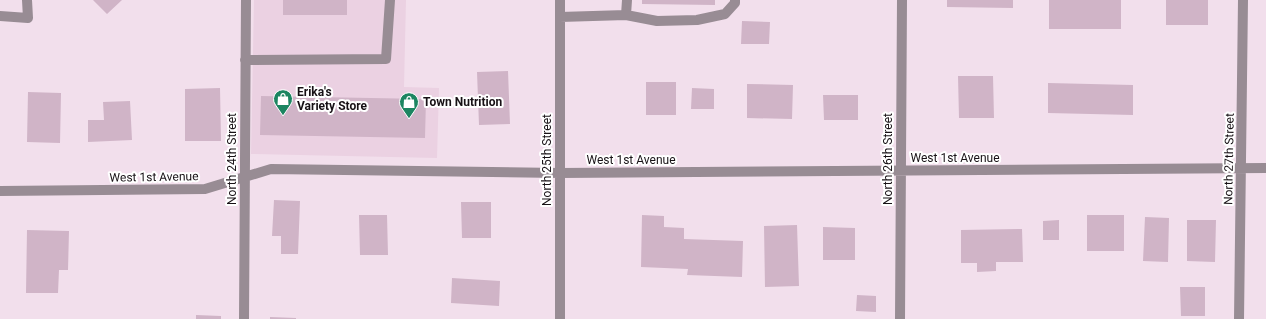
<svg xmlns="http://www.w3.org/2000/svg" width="1266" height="319" viewBox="0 0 1266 319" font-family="Roboto,sans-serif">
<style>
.built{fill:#ebd1e2}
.building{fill:#d0b4c7}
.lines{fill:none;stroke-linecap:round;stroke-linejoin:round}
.minor{stroke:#988c94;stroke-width:10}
.labels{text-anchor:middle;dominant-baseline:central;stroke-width:4;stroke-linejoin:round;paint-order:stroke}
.poi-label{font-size:12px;font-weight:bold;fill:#171115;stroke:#fff;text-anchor:start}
.street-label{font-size:12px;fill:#171115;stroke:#fff}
</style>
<rect width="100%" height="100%" fill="#f2dfec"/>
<path class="built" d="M254,0H406L404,87L439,88L437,158L251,154Z"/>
<path class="building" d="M93,0H122L107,14Z
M283,0H347V15H283Z
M642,0H715V5L642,4Z
M947,0H1013V8L947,7Z
M1049,0H1121V29H1049Z
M1166,0H1208V25H1166Z
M742,21L770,22L769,44H741Z
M508,71L510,124L479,125L477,72Z
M958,76H993L994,118H959Z
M646,82H676V115H646Z
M1048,83L1133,85V115L1048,113Z
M747,84L793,85L792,119L747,118Z
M220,88L221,141H185V89Z
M692,88L714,89V109H691Z
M28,92L61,93L60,143L27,142Z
M823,95H858V120H824Z
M261,96L426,99L425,138L260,135Z
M130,101L132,140L88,142V120H104L103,102Z
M274,200L300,201L298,254H281V236H272Z
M461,202H491V238H462Z
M359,215H387L388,255H360Z
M642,215L664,216V227L684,228V239L743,241L742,277L687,275L688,269L641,267Z
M1087,215H1124V251H1087Z
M1145,217L1169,218L1168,262L1143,261Z
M1059,220V240H1043V221Z
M1187,220H1216L1215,262L1187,261Z
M797,225L799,286L765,287L764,226Z
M823,227L855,228V260H823Z
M1022,229L1023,262H996V271L977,272V263H961V230Z
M27,230L69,231L68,270H59L58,293H26Z
M452,278L500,281L499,306L451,303Z
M1180,287H1205V316H1181Z
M857,295L876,296V312L856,311Z
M196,315L221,316V319H196Z
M270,317L296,318V319H270Z"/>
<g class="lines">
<path class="minor" d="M560,0V319
M626,15L657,21L697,20L725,14L735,3V0
M0,16L28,18L27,0
M560,17L626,15L627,0
M245,60L386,59L390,0
M0,191L205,189L271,169L560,173L1266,168
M244,319L246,0
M900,319L902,0
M1239,319L1243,0"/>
</g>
<defs>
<g id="shop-pin" transform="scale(1)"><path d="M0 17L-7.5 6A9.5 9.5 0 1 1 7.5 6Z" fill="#1c8561" stroke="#fff"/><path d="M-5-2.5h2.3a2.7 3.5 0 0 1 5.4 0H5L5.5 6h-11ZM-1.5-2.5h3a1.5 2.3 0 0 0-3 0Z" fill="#fff"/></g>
</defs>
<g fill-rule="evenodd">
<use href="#shop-pin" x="283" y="99"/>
<use href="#shop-pin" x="409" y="102"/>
</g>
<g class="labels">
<g class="poi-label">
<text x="297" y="92">Erika's<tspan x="297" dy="14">Variety Store</tspan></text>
<text x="423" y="102">Town Nutrition</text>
</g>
<g class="street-label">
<text x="955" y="158">West 1st Avenue</text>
<text transform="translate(232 159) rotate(-90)">North 24th Street</text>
<text transform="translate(888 159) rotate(-90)">North 26th Street</text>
<text transform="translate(1229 159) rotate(-89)">North 27th Street</text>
<text transform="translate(547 160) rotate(-90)">North 25th Street</text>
<text x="631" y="160">West 1st Avenue</text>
<text transform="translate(154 177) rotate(-1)">West 1st Avenue</text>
</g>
</g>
</svg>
